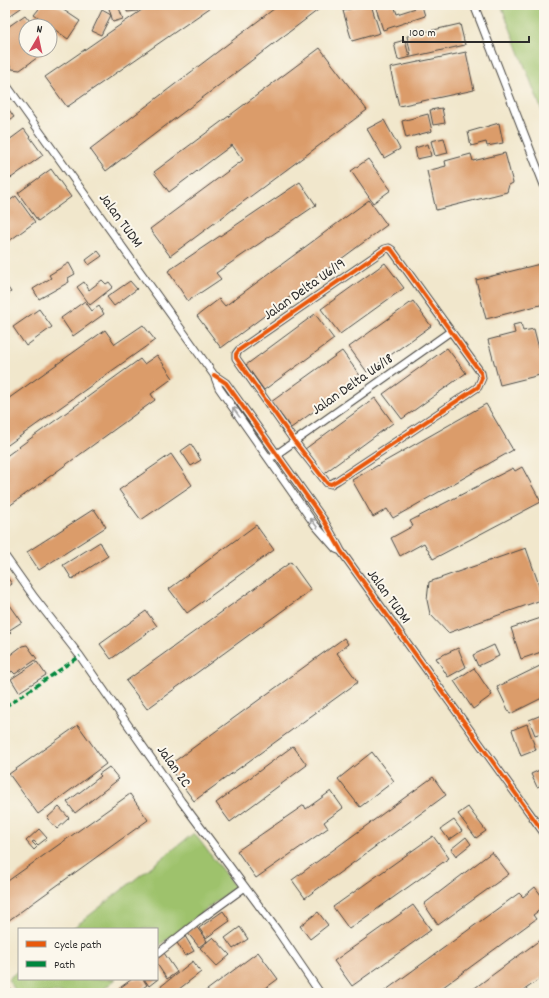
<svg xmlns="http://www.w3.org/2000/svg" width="549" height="998" viewBox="0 0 549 998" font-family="Dekko,sans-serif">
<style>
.green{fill:#9ec26c;stroke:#64764c}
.building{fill:#db9c6b}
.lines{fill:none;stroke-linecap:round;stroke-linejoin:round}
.minor-casing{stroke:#494743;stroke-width:9}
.minor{stroke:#fff;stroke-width:7}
.quiet{stroke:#00873e;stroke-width:3;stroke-dasharray:6 3;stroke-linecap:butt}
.cycleway-casing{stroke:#fbf7ec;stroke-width:6}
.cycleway{stroke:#e8590c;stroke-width:4}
.oneway{stroke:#a0a0a0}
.labels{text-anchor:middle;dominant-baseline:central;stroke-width:4;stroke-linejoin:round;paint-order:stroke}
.street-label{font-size:15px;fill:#2b2b2b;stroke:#fbf7ec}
</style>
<rect width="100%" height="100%" fill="#fbf7ec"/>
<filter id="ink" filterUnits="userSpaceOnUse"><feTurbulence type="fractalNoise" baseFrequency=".025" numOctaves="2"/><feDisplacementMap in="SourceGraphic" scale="8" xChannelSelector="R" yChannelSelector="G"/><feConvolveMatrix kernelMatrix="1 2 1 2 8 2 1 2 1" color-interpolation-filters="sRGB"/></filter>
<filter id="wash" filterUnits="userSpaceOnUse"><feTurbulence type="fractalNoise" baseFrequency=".012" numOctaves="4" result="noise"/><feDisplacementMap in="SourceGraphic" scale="16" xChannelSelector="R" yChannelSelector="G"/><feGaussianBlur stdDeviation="0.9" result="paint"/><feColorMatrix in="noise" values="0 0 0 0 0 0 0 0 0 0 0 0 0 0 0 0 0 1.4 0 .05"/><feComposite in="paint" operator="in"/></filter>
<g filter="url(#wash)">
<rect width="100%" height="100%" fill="#f1e7cc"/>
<path class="green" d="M501,5H544V116Z
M194,833L235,887L157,947V929H72Z
M19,970V979H116L105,988L109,993H17L8,979Z"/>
<g id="blocks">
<path class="building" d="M5,5H23L21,8L5,19Z
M42,5H56L80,21L68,39L34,15Z
M108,5H118L123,19L113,22Z
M127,5H138V11L127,12Z
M149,5H214L67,107L45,77Z
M279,5H320L322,7L106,171L90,149Z
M363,5H371L380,33L352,41L343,11Z
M375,5H394L397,14L422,6L425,16L383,30Z
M102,10L111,15L101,35L92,31Z
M25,15L34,26H26V50H48L20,70L12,69L5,59V29Z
M460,24L465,45L398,60L394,43L405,40L409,56L411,55L407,36Z
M320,48L367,110L170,256L150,229L243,160L232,145L169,192L154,172Z
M466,52L474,90L399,106L390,68Z
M5,104L14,117L5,123Z
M442,108L445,123L433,125L430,110Z
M428,114L432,131L406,138L402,121Z
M384,120L400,149L384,158L367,129Z
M499,123L503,143L487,146L486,142L471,146L468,132Z
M24,129L43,155L11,178L5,170V143Z
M444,138L448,153L435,156L431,141Z
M428,144L431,156L417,159L415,148Z
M505,153L513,183L509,185L507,192L436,210L427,171L446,166L445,161L471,154L473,161Z
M368,159L391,190L373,203L351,171Z
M51,169L71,197L38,221L18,193Z
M300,182L316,205L216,273L221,279L188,301L168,271Z
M16,196L35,222L5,244V204Z
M369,200L387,225L221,348L197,316L219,299L225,306Z
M98,251L102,256L89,265L86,260Z
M69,263L75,274L68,278L69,282L39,299L33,289L51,278L49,275Z
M385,263L404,288L340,334L321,309Z
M544,263V304L486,319L476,280Z
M102,280L106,284L109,282L113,287L90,305L77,287L84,282L89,290Z
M130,281L137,289L114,306L107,297Z
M5,284L11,292L5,296Z
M85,301L92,311L99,306L104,314L73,336L61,318Z
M413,301L431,326L367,372L349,347Z
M39,309L52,327L26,346L13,327Z
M315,314L334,339L264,390L246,365Z
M521,323L523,331L534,329L544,368V374L500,385L488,340L515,333L513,325Z
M143,325L155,340L5,447V401L105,330L115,344Z
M447,348L466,373L402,419L383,394Z
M342,351L361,377L291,428L271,402Z
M157,355L173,378L151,394L155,400L5,509V457L140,359L144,364Z
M375,398L393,423L323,474L305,449Z
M486,404L513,450L393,518L387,509L373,517L352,480Z
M191,444L201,460L191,466L181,451Z
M171,454L192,485L141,520L119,490Z
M522,467L541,502L433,559L424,543L400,556L391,538L413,526L410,521L513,468L515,471Z
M94,509L106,527L39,570L27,552Z
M256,525L274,550L187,613L169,589Z
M100,542L108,556L72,579L63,565Z
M526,548L544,599L448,633L430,614L427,600L429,582Z
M291,562L311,590L147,709L126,681Z
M5,574L12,584L5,589Z
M5,598L22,622L8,631L11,633L5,637Z
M146,611L157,626L111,659L100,644Z
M544,617V651L521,659L511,628Z
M344,638L348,644L337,653L358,682L194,801L168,766Z
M27,645L37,659L15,674L12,671L8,674L5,670V659L22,646Z
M494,645L499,656L478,666L473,655Z
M458,648L466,667L448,677L436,658Z
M37,662L46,675L19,692L11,679Z
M544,664V697L510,714L497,687Z
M474,668L492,695L473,709L454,681Z
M544,714V732L535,735L529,720Z
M527,724L536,750L521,756L512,730Z
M78,725L106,764L38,814L9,774Z
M293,746L307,765L230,822L216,803Z
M372,752L394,781L360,807L338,779Z
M109,767L119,779L75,813L67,802L101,776L99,774Z
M544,768V784L537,787L531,774Z
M433,777L446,795L305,898L292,880Z
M331,791L343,808L324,822L328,828L256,878L237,851L304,805L306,809Z
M130,794L148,820L5,923V883Z
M59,807L69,818L57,829L47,818Z
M468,807L486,831L476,838L458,814Z
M454,820L462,831L449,840L441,829Z
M39,829L47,838L38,845L34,841L32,842L37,847L34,850L26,841Z
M433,836L449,858L349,929L333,907Z
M466,837L471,844L456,856L451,849Z
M492,852L509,874L438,925L424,904Z
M535,887L544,899V907L533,915L536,919L435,993H382L519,893L523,897Z
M413,905L431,930L352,986L334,961Z
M223,911L230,921L206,938L199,928Z
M318,912L328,925L310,939L300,926Z
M196,926L207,941L199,947L187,932Z
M240,927L248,939L233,949L225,938Z
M185,936L194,951L185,956L176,941Z
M213,937L230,955L217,966L200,948Z
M544,937V976L520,993H468Z
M258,952L278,979L259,993H203Z
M164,953L177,972L167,979L157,964V957Z
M193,961L201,972L174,993H165L160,987Z
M132,979H143L147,985L136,993H120L117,990Z
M144,979H158L149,986Z"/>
</g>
</g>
<g filter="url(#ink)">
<use href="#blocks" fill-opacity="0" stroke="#494743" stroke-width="1"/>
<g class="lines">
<g class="minor-casing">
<path id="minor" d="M474,5L544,185
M5,83L214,375L219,388L315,525L336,549L341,551
M389,248L392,250L481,373L482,378L478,387L338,480L331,484L327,483L295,442L236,358V354L239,350L385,249Z
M214,375L226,383L323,519L339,547L341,551L544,833
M274,456L451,331
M5,556L34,597L80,656L181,801L277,930L320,993
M157,954L201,919L245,887
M5,988L8,993"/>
</g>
<use href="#minor" class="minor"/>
<path class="quiet" d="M5,707L80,656"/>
<g class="cycleway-casing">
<path id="cycleway" d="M389,248L392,250L481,373L482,378L478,387L338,480L331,484L327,483L295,442L236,358V354L239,350L385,249Z
M214,375L226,383L323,519L339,547L341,551L544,833"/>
</g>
<use href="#cycleway" class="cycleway"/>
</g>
<defs><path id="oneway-shaft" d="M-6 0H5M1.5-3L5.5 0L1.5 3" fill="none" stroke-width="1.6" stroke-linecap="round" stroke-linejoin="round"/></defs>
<g class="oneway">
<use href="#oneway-shaft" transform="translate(236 412) rotate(-125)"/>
<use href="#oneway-shaft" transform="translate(314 523) rotate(-127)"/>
</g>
</g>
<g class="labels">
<g class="street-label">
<text transform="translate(120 221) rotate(54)">Jalan TUDM</text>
<text transform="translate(305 290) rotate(-35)">Jalan Delta U6/19</text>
<text transform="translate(353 385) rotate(-35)">Jalan Delta U6/18</text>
<text transform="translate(388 597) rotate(54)">Jalan TUDM</text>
<text transform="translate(173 767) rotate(55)">Jalan 2C</text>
</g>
</g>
<rect width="549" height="998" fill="none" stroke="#fbf7ec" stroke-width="20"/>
<rect x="18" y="928" width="140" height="52" fill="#fbf7ec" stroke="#a8a59f"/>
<rect x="26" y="941" width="20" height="6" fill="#e8590c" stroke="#a8a59f"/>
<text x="54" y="948" font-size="12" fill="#2b2b2b">Cycle path</text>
<rect x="26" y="961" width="20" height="6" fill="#00873e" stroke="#a8a59f"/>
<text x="54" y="968" font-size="12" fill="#2b2b2b">Path</text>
<g transform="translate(38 38) rotate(9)"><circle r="19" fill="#fbf7ec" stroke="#a8a59f"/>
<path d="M0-3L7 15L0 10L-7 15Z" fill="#d1495b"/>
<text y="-6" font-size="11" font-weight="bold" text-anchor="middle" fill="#2b2b2b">N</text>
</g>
<path d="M403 36v6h126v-6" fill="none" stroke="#2b2b2b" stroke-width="2"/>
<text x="409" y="36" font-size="12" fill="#2b2b2b" stroke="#fbf7ec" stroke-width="3" paint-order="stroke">100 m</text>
</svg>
